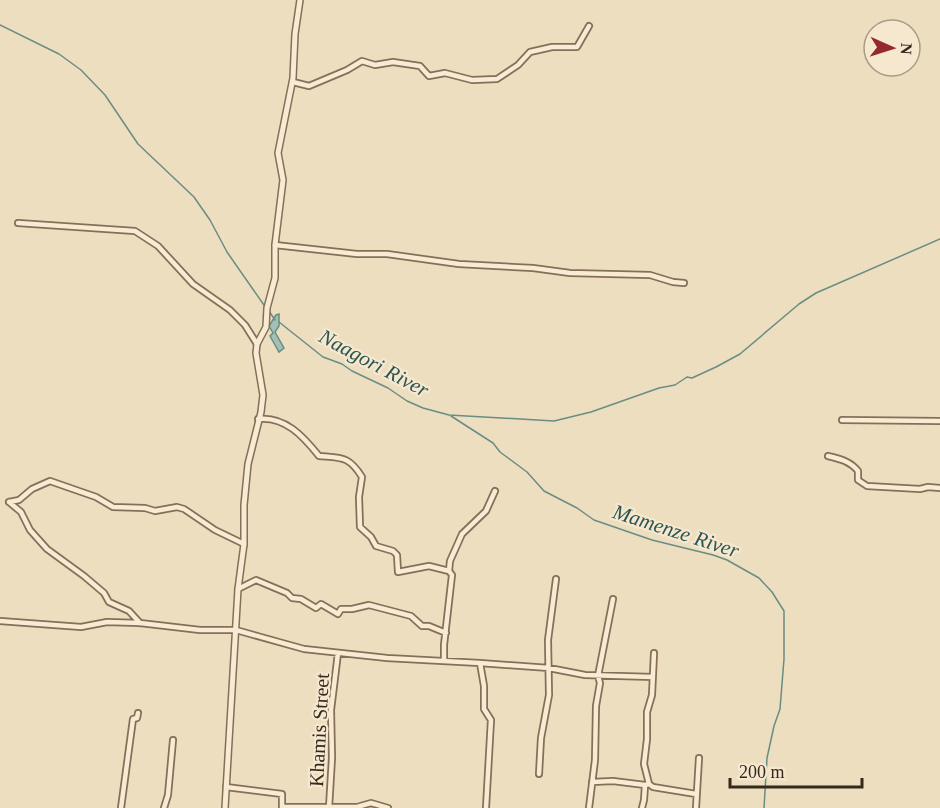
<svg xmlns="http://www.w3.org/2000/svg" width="940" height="808" viewBox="0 0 940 808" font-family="'Times New Roman',serif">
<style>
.water{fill:#a3bfb6;stroke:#6a8d83;stroke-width:1.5}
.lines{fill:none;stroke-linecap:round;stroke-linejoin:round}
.stream{stroke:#6a8d83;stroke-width:1.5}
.minor-casing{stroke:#866f58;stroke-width:8}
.tertiary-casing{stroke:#866f58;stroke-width:8}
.minor{stroke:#f8ebd3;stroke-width:4.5}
.tertiary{stroke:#f8ebd3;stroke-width:5}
.labels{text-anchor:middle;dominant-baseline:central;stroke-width:4.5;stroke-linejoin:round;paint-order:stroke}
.street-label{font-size:20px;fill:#35281c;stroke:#f5e8cf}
.water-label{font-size:21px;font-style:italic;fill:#2c5551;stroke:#f5e8cf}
</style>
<rect width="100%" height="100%" fill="#eddec0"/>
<path class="water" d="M279,314V326L275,332L284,348L279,352L270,336L273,333L269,326L276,315Z"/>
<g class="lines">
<path class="stream" d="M0,25L59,54L81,70L105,95L138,144L194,197L210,220L227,252L266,308
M269,311L275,320
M279,322L323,357L342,364L352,371L388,388L407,401L423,408L449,415L554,421L591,412L659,388L675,385L687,377L692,378L716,367L740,354L799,304L816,293L940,239
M451,416L493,443L500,452L527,472L544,491L577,508L594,520L652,540L713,555L727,560L759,578L772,592L784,611V659L780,709L774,726L767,758L764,808"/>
<g class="minor-casing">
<path id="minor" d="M293,82L309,86L347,70L362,61L375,65L393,62L420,66L429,76L445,73L472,80L497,79L518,65L530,52L552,47H577L589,26
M18,223L135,231L158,246L193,284L230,310L245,325L257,344
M275,245L357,254H387L459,264L533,268L570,273L650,275L673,282L684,283
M258,419C285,416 303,436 319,456C342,458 349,456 362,477L359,497L360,527L371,537L376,546L393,551L397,555L398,572L429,566L449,571
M842,420L940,421
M828,456C840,459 850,461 858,471V480L867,486L920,489L928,487L940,488
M9,502L19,500L32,489L50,481L96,497L113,507L145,508L155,511L177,507L184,509L215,530L244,544
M9,502L21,512L30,530L47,549L84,576L104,593L109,602L129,611L140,623
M238,589L256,580L287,593L292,598L301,599L316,608L321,604L338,614L341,609H352L369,605L411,616L422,626H429L446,633
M0,621L81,627L107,622L140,623L200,630H236L304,649L387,658L480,663L484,686V709L491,720L486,808
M444,660V645L452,575L449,571L450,561L462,534L486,511L495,491
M480,663L549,668L585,675L653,677
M539,774L541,738L549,695L548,640L556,579
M592,782L613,781L645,785
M649,784L644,764L647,739V712L652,695L654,653
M226,787L282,794V807H357L371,803L388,808
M121,808L133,719L137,718L138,713
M164,808L168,795L173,740
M329,808L332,758L331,710L338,653
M589,808L595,760L596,706L600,683L598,676L613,599
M642,808L644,800L645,785L649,784L653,787L696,794
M696,808L699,758"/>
</g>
<g class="tertiary-casing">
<path id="tertiary" d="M225,808L238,589L244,544V505L248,464L261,412L263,395L256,353L257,344L266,327L267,308L275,278V245L283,180L278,153L293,78L295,34L300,0"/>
</g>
<use href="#minor" class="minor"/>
<use href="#tertiary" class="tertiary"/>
</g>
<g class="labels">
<g class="street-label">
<text transform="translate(319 730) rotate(-87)">Khamis Street</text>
</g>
<g class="water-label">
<text transform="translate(374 363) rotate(28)">Naagori River</text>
<text transform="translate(676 531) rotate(18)">Mamenze River</text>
</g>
</g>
<g transform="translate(892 48) rotate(93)"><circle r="28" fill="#f5e8cf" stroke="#a89b87" stroke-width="1.5"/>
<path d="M0-4.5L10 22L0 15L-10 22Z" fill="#94292e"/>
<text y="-9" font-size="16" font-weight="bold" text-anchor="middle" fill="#35281c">N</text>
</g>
<path d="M730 778v9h132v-9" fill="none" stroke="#35281c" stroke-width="3"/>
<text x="739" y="778" font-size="18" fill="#35281c" stroke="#f5e8cf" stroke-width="4.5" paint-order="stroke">200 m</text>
</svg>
